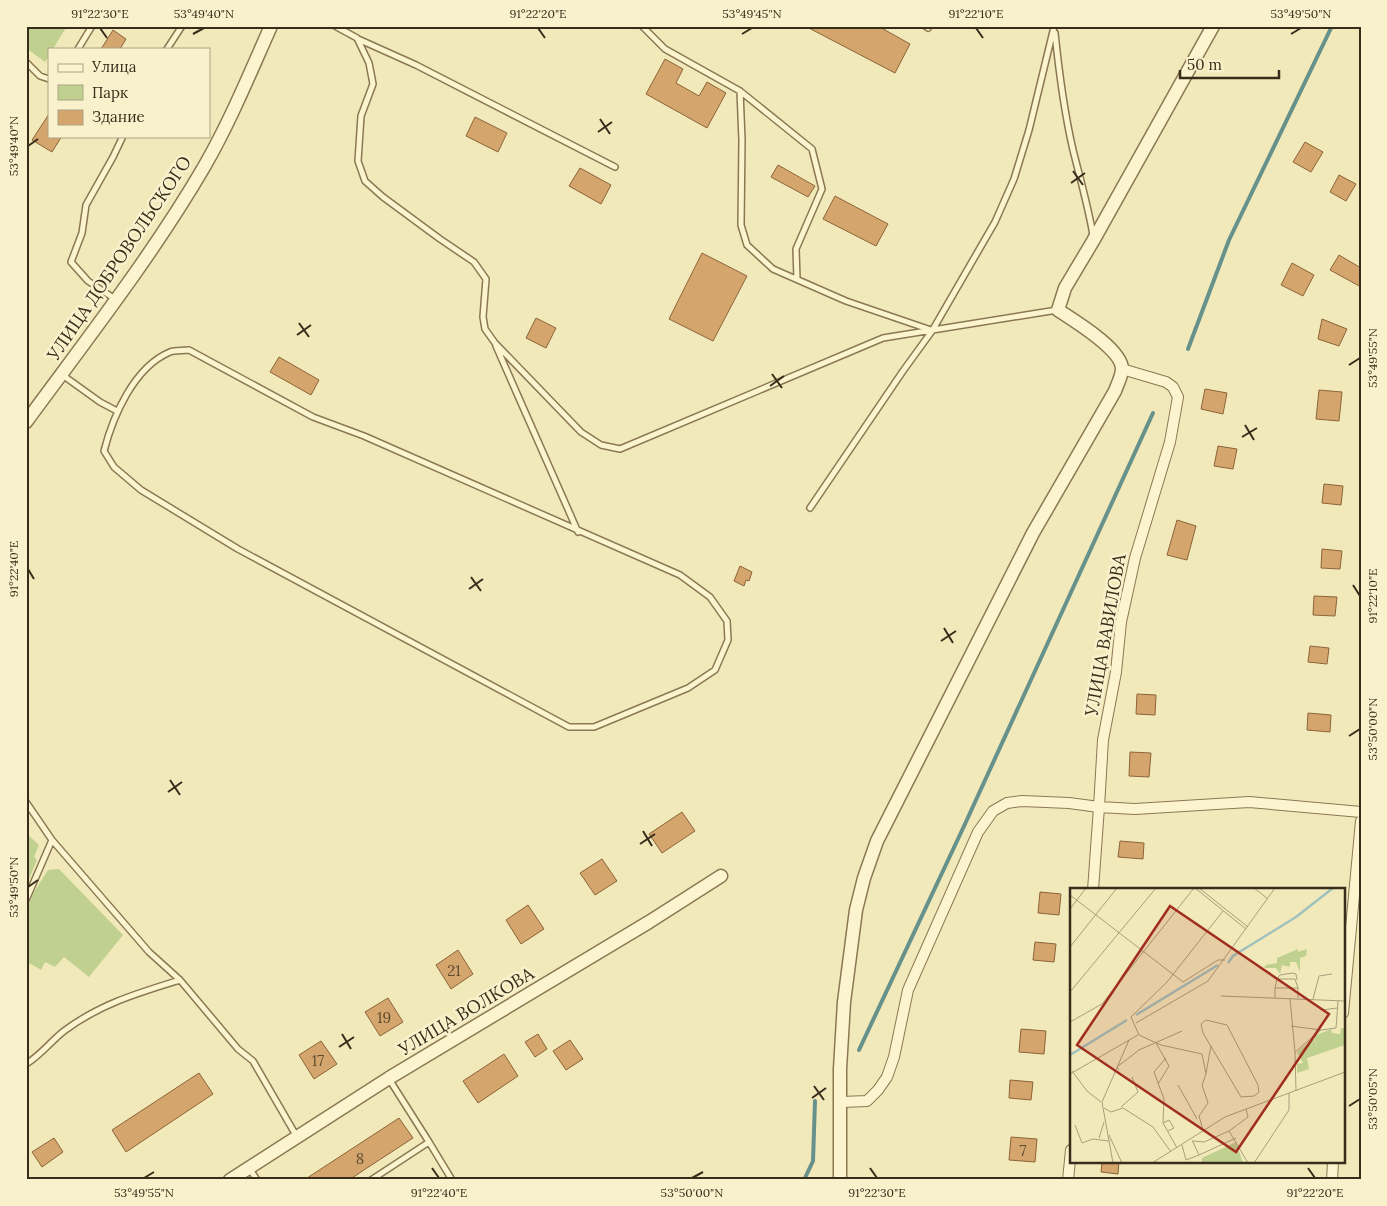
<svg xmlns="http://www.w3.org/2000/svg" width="1387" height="1206" viewBox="0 0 1387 1206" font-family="Lora,serif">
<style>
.green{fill:#c0d18f}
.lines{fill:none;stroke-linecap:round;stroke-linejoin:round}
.stream{stroke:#67918b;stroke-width:4}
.building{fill:#d4a56d;stroke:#8c6437}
.service-casing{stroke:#8b7853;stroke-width:8}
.minor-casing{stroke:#8b7853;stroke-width:12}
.tertiary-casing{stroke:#8b7853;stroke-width:15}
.service{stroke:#fcf4cf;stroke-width:5}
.minor{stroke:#fcf4cf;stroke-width:10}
.tertiary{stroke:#fcf4cf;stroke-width:12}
.ticks{fill:none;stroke:#382d1a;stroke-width:2}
.labels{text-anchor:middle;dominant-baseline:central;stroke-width:5;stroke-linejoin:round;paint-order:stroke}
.number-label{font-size:15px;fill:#5f4b2f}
.street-label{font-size:18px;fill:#382d1a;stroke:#f9f1cc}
.inset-river{fill:none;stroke:#a0c2bd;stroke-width:2.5}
.inset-road{fill:none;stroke:#a89e7b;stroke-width:1}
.view{fill:#a02d1e;fill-opacity:0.15;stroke:#a02d1e;stroke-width:2.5}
.inset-edge{fill:none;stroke:#382d1a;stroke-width:2.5}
.neatline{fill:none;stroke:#382d1a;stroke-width:2}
.ticks-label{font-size:12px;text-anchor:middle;fill:#382d1a}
</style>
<rect width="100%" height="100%" fill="#f2e9bb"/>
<path class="green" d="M26,26H67L53,49H49V56L45,62L26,48Z
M26,833L39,845L34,857L37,860L29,879H26Z
M59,869L123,935L89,977L64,957L55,967L45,962L41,970L29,963L26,967V911L34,892L48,870Z"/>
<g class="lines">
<path class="stream" d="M1188,349L1229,240L1332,26
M859,1050L965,824L1153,413
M804,1180L813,1161L815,1101"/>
</g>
<path class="building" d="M805,26H878L910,44L895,73Z
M113,30L126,39L120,49H101Z
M665,59L683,69L676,83L699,96L707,82L726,93L707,128L646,94Z
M49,114V136H62L52,152L32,140Z
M475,117L507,133L498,152L466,136Z
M1305,142L1323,152L1311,172L1293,162Z
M778,165L815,186L808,197L771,177Z
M580,168L611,185L601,204L569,186Z
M1339,175L1356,184L1346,201L1330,192Z
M835,196L888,224L876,246L823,219Z
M702,253L747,276L713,341L669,319Z
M1339,255L1361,268V287L1330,270Z
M1292,263L1314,275L1303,296L1281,285Z
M536,318L556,328L546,348L526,338Z
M1322,319L1347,329L1339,346L1318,339Z
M279,357L319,380L311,395L270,372Z
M1205,389L1227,393L1223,414L1201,409Z
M1319,390L1342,392L1339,421L1316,419Z
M1218,446L1237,449L1233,469L1214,466Z
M1324,484L1343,486L1341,505L1322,503Z
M1177,520L1196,526L1187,560L1167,555Z
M1322,549L1342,551L1340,569L1321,568Z
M740,566L752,572L749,581L746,580L744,586L734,581Z
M1314,596L1337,597L1335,616L1313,615Z
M1310,646L1329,648L1327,664L1308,662Z
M1137,694L1156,695L1155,715L1136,714Z
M1308,713L1331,715L1330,732L1307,730Z
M1130,752L1151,753L1149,777L1129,776Z
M682,812L695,831L662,853L649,834Z
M1120,841L1144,843L1143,859L1118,857Z
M602,859L617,881L595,895L580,873Z
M1040,892L1061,894L1059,915L1038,913Z
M528,905L544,929L521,944L506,920Z
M1035,942L1056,944L1054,962L1033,960Z
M458,950L473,974L451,989L436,965Z
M388,998L403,1022L380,1036L365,1012Z
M1021,1029L1046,1031L1044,1054L1019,1052Z
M538,1034L547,1049L535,1057L525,1042Z
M570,1040L583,1059L566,1070L553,1051Z
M321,1041L337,1064L314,1079L299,1055Z
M504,1054L518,1076L478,1103L463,1081Z
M199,1073L213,1094L126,1152L112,1130Z
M1010,1080L1033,1082L1031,1100L1009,1098Z
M399,1118L413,1138L367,1168L349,1180H304Z
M1011,1137L1037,1139L1035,1162L1009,1160Z
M54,1138L63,1152L42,1167L32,1152Z
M1102,1162H1119L1118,1174L1101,1172Z"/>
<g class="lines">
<g class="service-casing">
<path id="service" d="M335,26L357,38L369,63L373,84L361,116L358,161L365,181L383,197L440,239L474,262L486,279L483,317L485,329L495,343L581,432L601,445L620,449L883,338L1057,310
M642,26L665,49L740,91L812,149L822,189L796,249L797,279
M925,26L928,28
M1055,33C1059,72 1064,111 1073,150C1080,178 1088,206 1093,235
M358,39L416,65L615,167
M78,49L92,26
M167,49L182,26
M26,62L40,76L49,79
M740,91L742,140L741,225L747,245L773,269L846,301L931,330
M115,299L88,281L71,262L82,233L86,205L113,157L123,136
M496,346L578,532
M189,350L313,417L364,436L680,575L710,597L727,621L728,640L715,670L688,688L594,727H569L238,549L141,490L114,467L104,451C113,416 134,367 170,352C175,350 183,351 189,350Z
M61,374L100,402L117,411
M810,508L903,371L932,331L995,222L1014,179L1029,130L1054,27L1052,26
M26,802L52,840L26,900
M52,840L149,952L180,980L238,1049L253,1061L297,1137
M26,1064C41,1055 50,1042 64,1031C100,1004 138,993 180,980
M429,1142L452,1180
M249,1168L257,1180
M371,1180L429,1142L389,1079"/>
</g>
<g class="minor-casing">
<path id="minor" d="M1093,890L1099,807L1103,740L1116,672L1121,622L1135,558L1170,442L1178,397L1173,387L1166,382L1122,369
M1343,1013L1361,821
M841,1102L867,1101L878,1090L887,1077L894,1057L908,990L978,832L993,811L1007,803L1022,801L1069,803L1099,807L1135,809L1249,802L1361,812
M1068,1180L1071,1150
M1332,1180L1333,1162"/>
</g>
<g class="tertiary-casing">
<path id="tertiary" d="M26,422C87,339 152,256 204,167C230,122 250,73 271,26
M230,1180L389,1078L649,922L721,876
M840,1180V1069L844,1002L856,910L864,878L877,841L1033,533L1115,391C1117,385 1122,376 1122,369C1122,349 1073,320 1058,310L1065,288L1093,241L1213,26"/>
</g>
<use href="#service" class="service"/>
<use href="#minor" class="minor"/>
<use href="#tertiary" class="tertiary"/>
</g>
<path class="ticks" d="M100,28L107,38M538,28L545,38M976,28L983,38M193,34L204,28M742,34L752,28M1291,34L1301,28M600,119L610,134M598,132L612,122M28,146L38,139M1073,171L1083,185M1071,183L1085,173M299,323L309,337M297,335L311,325M1349,365L1360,358M772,374L782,388M770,386L784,376M1245,425L1254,440M1242,437L1257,428M28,569L34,579M471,577L481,591M1353,585L1360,596M469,589L483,579M944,628L953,643M941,641L956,631M1349,736L1360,729M170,780L180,795M168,792L182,782M643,831L652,846M640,844L655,834M28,887L38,880M342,1034L351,1049M339,1047L354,1037M814,1086L824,1100M812,1098L826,1088M1349,1106L1360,1099M432,1168L439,1178M870,1168L877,1178M1308,1168L1315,1178M144,1178L154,1172M692,1178L703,1172"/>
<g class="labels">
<g class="number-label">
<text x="454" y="970">21</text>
<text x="384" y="1017">19</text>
<text x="318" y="1060">17</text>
<text x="1023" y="1150">7</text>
<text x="360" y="1158">8</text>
</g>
<g class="street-label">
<text transform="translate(119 258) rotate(-56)">УЛИЦА ДОБРОВОЛЬСКОГО</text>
<text transform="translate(1105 635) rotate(-80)">УЛИЦА ВАВИЛОВА</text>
<text transform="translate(466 1011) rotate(-31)">УЛИЦА ВОЛКОВА</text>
</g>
</g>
<g transform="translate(1070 888)">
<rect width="275" height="275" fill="#f2e9bb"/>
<path d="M228,61V64L237,61L236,68L230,70V84L226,74H220V79L212,77L214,68L210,86L206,80H194L196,77L207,75V70ZM271,140H275V157L237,170L239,181L227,185V176L233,175L227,164L244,150L248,162L244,148L261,141L262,145L270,146ZM166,254L173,275H132V270Z" fill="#c0d18f"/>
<path class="inset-river" d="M158,75L163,68L226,29L263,0M66,127L148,77M0,167L57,132"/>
<path class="inset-road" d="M125,0L176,41M129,0L178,39M184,0L198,11M0,7L113,94L148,72H155M0,21L16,0M0,59L47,0M207,91L210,87L222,85L226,86L227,92M205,100L207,91H225L228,100M0,104L86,0M151,108L275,113M205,110V100H228V110M220,111L225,164M243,111L249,88L262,86M252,122L267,120M136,132L157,137L188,197L189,204L184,208L171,209L133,145L131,136ZM0,134L32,116L124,0M66,135L138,93L205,0M221,138L251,142M86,155L99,178L88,196M49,182L47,179L69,162L112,143M2,183L17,203L31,214M136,185L141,158M0,186L68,147M108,197L127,231M226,203L225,164L251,142L266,140L268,113M51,219L68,204L62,189M34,220L41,224L53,220L83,239L101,264M93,235L94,211L84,184L96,170M5,237L12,255L23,251L39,253M133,242L129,228L138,215L132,197L136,186L132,166L91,157L69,147L61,129L97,94L153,23M98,243L104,240L99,232L93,235L107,260M159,243L178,275M39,247L52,275M29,250L34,234M123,253L134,254L159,243L178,229L176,221M112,257L116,272L129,267L122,252M129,267L166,250M43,275L32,214L59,152M82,275L155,229L275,184M184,275L219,222V205"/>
<path class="view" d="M100,18L259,126L166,264L7,157Z"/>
<rect width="275" height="275" class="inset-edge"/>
</g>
<rect width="1387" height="1206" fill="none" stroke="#f9f1cc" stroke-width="55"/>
<rect x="48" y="48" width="162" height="90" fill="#f9f1cc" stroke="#aca385"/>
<rect x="58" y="64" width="25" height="8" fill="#fcf4cf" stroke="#aca385"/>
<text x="92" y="72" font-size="15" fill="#382d1a">Улица</text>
<rect x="58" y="85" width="25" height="15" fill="#c0d18f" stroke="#aca385"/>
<text x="92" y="98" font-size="15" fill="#382d1a">Парк</text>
<rect x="58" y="110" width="25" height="15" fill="#d4a56d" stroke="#aca385"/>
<text x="92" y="122" font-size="15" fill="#382d1a">Здание</text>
<path d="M1180 70v8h99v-8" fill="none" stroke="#382d1a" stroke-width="2.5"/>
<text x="1187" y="70" font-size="15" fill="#382d1a" stroke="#f9f1cc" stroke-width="4" paint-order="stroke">50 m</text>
<rect x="28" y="28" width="1332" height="1150" class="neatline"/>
<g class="ticks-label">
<text x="100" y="18">91°22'30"E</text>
<text x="204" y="18">53°49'40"N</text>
<text x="538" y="18">91°22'20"E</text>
<text x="752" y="18">53°49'45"N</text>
<text x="976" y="18">91°22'10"E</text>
<text x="1301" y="18">53°49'50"N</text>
<text transform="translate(14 146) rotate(-90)" y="4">53°49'40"N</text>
<text transform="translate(1373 358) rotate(-90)" y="4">53°49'55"N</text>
<text transform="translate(14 569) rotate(-90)" y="4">91°22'40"E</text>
<text transform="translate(1373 596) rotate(-90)" y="4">91°22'10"E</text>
<text transform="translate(1373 729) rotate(-90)" y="4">53°50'00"N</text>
<text transform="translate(14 887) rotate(-90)" y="4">53°49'50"N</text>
<text transform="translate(1373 1099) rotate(-90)" y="4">53°50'05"N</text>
<text x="144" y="1197">53°49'55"N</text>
<text x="439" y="1197">91°22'40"E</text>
<text x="692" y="1197">53°50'00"N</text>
<text x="877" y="1197">91°22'30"E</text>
<text x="1315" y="1197">91°22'20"E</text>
</g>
</svg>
